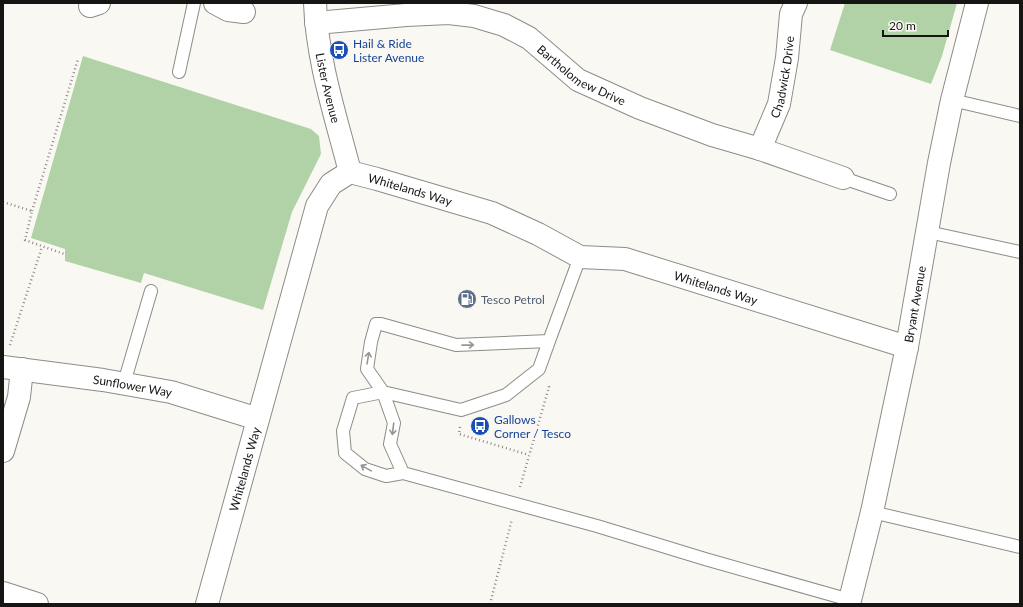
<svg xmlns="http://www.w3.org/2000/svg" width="1023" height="607" viewBox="0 0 1023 607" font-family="Lato,sans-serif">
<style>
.park{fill:#b1d2a7}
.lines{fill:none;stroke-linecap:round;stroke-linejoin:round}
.service-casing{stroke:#8d8c87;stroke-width:14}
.minor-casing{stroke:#8d8c87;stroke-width:24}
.tertiary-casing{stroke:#8d8c87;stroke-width:24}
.path{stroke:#8c8b88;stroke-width:2.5;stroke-dasharray:1 3;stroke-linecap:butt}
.service{stroke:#fff;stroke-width:12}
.minor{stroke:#fff;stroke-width:22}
.tertiary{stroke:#fff;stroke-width:22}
.oneway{stroke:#969695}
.labels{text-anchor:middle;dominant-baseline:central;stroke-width:4;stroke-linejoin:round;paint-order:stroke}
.transit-label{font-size:12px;fill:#164399;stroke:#faf8f3;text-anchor:start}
.street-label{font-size:12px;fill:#151513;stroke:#faf8f3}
.service-label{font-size:12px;fill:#4e5e75;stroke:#faf8f3;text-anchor:start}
</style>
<rect width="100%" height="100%" fill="#faf8f3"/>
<path class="park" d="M845,3H957L942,56L931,84L830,50Z
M83,56L311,129L319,136L321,154L292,212L263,310L144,273L141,283L65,261V249L31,238Z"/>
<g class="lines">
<g class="service-casing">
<path id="service" d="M179,72L194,3
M952,100L1020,116
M843,178L890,194
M928,232L1020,252
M580,257L549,341L539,369L506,395L461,410L383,392L353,398L343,431L345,453L365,469L386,476L403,473L597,526L705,559L850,600
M124,383L151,291
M403,473L390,444L394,423L383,392L367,369L371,342L376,324H381L456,345L549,341
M872,512L1020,547"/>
</g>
<g class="minor-casing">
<g id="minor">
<path d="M215,3L228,10L244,12"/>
<path id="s1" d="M315,3C317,61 336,117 350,172"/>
<path d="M90,6L99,3"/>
<path id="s2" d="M316,23L406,15L449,13L474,16L504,25L529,38L578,80L640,108L712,135L760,149L843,178"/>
<path id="s3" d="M760,149L779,104L787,58L791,14L796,3"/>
<path id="s4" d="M3,367L103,380L171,392L258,419"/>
<path d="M3,451L19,397L22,369"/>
<path d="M3,593L37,604"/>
</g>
</g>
<g class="tertiary-casing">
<g id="tertiary">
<path id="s5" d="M207,604L317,206L331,184L350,172L377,179L492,213L538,234L580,257L625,259L907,347"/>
<path id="s6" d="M849,604L872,512L907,347L939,163L952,100L977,3"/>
</g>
</g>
<path class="path" d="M3,202L32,211L25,240L64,254
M32,211L78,59
M10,345L42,247
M460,427L459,434L529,455
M520,487L549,387L548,385
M490,604L512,519"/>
<use href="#service" class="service"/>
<use href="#minor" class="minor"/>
<use href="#tertiary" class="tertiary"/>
</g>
<defs><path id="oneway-shaft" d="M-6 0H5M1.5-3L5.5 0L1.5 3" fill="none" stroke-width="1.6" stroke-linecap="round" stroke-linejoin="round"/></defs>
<g class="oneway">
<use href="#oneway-shaft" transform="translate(468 345) rotate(-1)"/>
<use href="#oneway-shaft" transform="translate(368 358) rotate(-81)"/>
<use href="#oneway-shaft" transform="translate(393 429) rotate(97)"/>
<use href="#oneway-shaft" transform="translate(366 468) rotate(-151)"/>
</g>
<defs>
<g id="bus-disc" transform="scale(1)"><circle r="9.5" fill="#1a4fb4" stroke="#faf8f3"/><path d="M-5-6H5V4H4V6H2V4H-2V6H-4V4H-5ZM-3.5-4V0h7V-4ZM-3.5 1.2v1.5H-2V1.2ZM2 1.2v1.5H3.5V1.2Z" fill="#fff"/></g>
<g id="fuel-disc" transform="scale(1)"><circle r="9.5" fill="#5c6f8a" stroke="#faf8f3"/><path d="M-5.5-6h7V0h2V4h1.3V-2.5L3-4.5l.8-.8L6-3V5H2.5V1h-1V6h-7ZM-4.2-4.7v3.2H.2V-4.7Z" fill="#fff"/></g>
</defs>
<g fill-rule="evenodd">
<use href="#bus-disc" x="339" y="50"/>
<use href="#fuel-disc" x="467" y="299"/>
<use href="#bus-disc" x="480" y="426"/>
</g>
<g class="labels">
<g class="transit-label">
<text x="353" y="43">Hail &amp; Ride<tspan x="353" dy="14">Lister Avenue</tspan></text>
<text x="494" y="419">Gallows<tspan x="494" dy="14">Corner / Tesco</tspan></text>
</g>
<g class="street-label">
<text stroke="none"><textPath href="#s2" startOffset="283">Bartholomew Drive</textPath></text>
<text stroke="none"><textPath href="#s3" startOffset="76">Chadwick Drive</textPath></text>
<text stroke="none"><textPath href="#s1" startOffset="86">Lister Avenue</textPath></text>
<text stroke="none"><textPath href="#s5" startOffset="524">Whitelands Way</textPath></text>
<text stroke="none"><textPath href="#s5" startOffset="848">Whitelands Way</textPath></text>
<text stroke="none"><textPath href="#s6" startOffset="307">Bryant Avenue</textPath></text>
<text stroke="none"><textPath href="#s4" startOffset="131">Sunflower Way</textPath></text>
<text stroke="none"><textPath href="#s5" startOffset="140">Whitelands Way</textPath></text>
</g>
<g class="service-label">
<text x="481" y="299">Tesco Petrol</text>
</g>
</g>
<rect width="1023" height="607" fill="none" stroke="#151513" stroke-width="8"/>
<path d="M883 30v6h65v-6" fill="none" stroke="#151513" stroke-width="2"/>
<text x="889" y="30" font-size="12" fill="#151513" stroke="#faf8f3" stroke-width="3" paint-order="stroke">20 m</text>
</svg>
